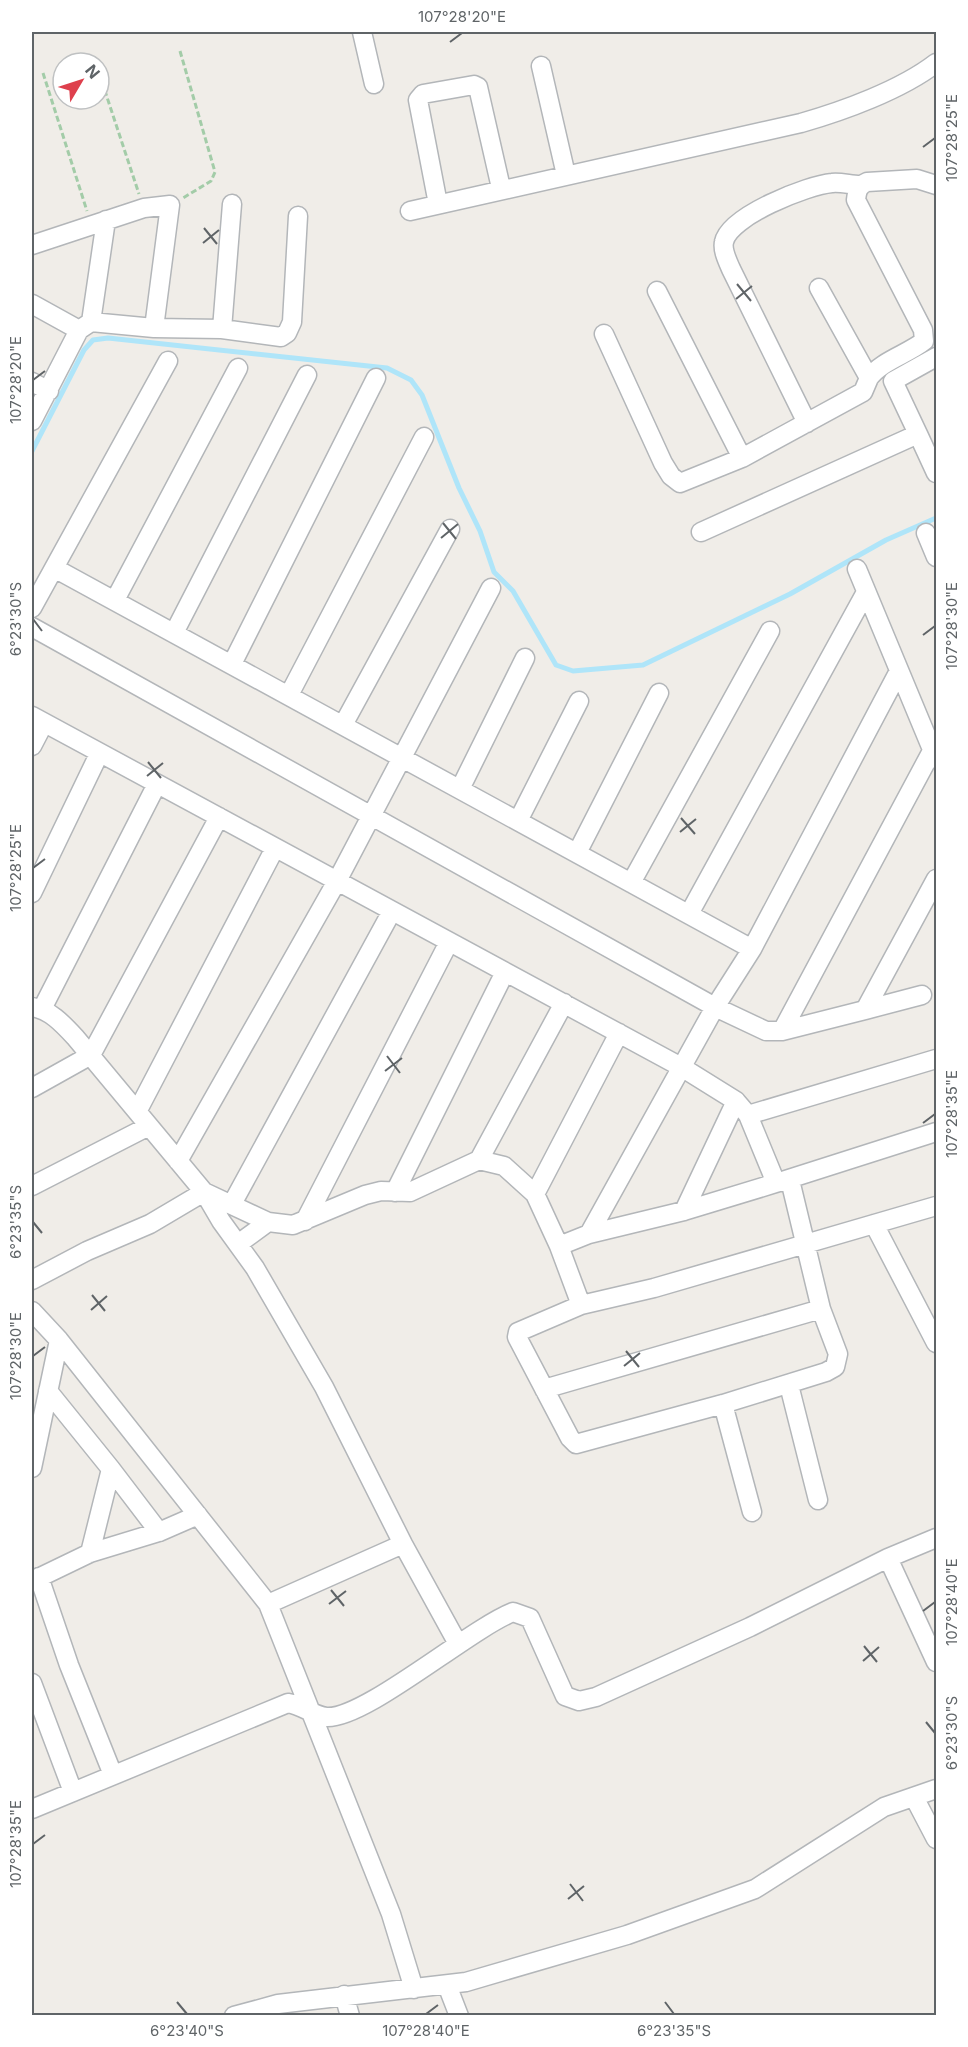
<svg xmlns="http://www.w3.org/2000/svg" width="968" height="2047" viewBox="0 0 968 2047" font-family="Inter,sans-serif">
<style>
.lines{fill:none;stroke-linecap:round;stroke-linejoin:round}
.stream{stroke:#afe5f9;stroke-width:5}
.minor-casing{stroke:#b3b6b9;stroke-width:21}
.path{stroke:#a3cca8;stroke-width:3;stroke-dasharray:6 3;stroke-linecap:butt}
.minor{stroke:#fff;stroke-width:18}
.ticks{fill:none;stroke:#5f6467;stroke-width:2}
.neatline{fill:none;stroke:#5f6467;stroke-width:2}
.ticks-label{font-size:15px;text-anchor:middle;fill:#5f6467}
</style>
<rect width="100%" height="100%" fill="#f0ede8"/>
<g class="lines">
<path class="stream" d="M32,451L84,350L93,340L108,338L387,368L411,380L422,395L459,488L480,531L494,572L513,591L556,665L573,671L643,665L790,594L886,540L936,518"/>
<g class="minor-casing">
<path id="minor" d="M362,32L374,84
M541,66L566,175
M438,204L418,100L423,94L474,85L478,87L501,188
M410,211L801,123C843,111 901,90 936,63
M32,245L144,208L170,205L154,328
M657,291L742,458
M32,304L79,330
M91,322L106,220
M222,329L232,204
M604,334L663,463L671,476L680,483L742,458L863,392L869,378L819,288
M869,378C881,361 908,354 924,341L923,330L856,200C857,191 858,186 867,182L917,179L936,185
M32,382L49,391
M32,421L79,330L91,322L154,328L222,329L281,337L287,333L292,322L298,216
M807,423L731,269C728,262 722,250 724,242C729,216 808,185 832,183C841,182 851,185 860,185
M918,434L936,473
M701,532L918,434L893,381L936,357
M926,533L936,557
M56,569L752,949
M857,569L936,759
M115,600L238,368
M32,608L168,361
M32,627L715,1007L766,1031H782L865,1010L936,879
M174,633L307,375
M232,664L376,378
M289,695L424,437
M32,716L683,1068L736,1101L748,1115L776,1183L936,1132
M343,725L450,529
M32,746L44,723
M460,789L525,658
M518,821L579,701
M577,853L659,693
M631,883L770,631
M32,893L99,754
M689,914L866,592
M32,1007C50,1010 62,1023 75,1037L204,1192L268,1222L293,1225L365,1195L381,1191L410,1192L479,1160L504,1166L535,1194L559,1246L581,1305L654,1288L936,1206
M42,1009L157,784
M865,1010L922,995
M782,1031L933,749
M32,1088L91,1055L219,817
M138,1110L275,848
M748,1115L936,1059
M479,1160L564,1003
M178,1161L337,881L491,588
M32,1186L149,1126
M395,1192L505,972
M535,1194L619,1033
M232,1204L392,911
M684,1211L736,1101
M305,1221L449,942
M874,1224L936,1343
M589,1234L715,1007L752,949L899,671
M238,1244L268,1222
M559,1246L589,1234L684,1211L776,1183
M32,1280L87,1251L150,1224L204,1192L221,1221L255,1268L324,1387L403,1544L458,1644
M581,1305L518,1332L517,1337L570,1438L576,1444L723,1404L826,1372L835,1367L838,1354L821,1309L790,1180
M32,1311L59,1340L32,1468
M59,1340L268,1604L391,1914L414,1989
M789,1385L818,1500
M544,1389L821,1309
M48,1391L111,1469L90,1553
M723,1404L752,1512
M111,1469L159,1532
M888,1558L936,1662
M39,1577L69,1665L113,1775
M32,1581L90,1553L159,1532L198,1515
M268,1604L403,1544
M32,1683L73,1792
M914,1797L936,1839
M32,1809L288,1703C302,1705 312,1715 326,1717C364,1720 468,1630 513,1612L530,1618L565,1696L579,1701L596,1697L750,1627L888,1558L936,1538
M447,1985L459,2016
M344,1995L350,2016
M234,2016L278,2004L466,1982L627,1935L755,1889L884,1807L936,1789"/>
</g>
<path class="path" d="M180,51L215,172L211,181L183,198
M43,73L87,211
M99,73L139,194"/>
<use href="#minor" class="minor"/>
</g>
<path class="ticks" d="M450,42L462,33M923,147L935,138M204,228L217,244M203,243L219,230M737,284L751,301M736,299L752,286M33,380L45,371M443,523L456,539M441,538L458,524M33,619L42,631M923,635L935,626M148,762L161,778M147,776L163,763M681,818L695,834M680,832L696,819M33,868L45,859M387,1056L400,1073M385,1071L402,1058M923,1123L935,1114M33,1222L42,1233M92,1295L105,1311M91,1310L107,1296M626,1351L639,1367M33,1356L45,1347M624,1366L640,1353M331,1590L344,1606M329,1604L346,1591M923,1611L935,1602M864,1646L877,1662M863,1661L879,1647M926,1722L935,1733M33,1844L45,1835M570,1884L583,1901M568,1899L584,1886M177,2002L187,2014M665,2002L674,2014M426,2014L438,2005"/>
<rect width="968" height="2047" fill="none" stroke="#ffffff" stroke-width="66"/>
<g transform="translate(81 81) rotate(51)"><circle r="28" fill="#ffffff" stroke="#bfc1c2" stroke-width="1.5"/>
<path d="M0-4.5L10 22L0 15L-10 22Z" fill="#de404d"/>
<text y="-9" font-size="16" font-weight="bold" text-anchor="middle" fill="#5f6467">N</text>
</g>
<rect x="33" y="33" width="902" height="1981" class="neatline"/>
<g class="ticks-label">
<text x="462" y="22">107°28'20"E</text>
<text transform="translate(952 138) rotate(-90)" y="5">107°28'25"E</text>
<text transform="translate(16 380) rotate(-90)" y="5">107°28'20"E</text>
<text transform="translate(16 619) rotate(-90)" y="5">6°23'30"S</text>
<text transform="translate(952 626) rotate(-90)" y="5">107°28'30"E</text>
<text transform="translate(16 868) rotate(-90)" y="5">107°28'25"E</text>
<text transform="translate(952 1114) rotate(-90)" y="5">107°28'35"E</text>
<text transform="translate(16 1222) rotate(-90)" y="5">6°23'35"S</text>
<text transform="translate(16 1356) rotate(-90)" y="5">107°28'30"E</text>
<text transform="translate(952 1602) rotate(-90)" y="5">107°28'40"E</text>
<text transform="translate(952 1733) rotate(-90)" y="5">6°23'30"S</text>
<text transform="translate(16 1844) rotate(-90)" y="5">107°28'35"E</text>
<text x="187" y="2036">6°23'40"S</text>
<text x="426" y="2036">107°28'40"E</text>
<text x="674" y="2036">6°23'35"S</text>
</g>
</svg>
